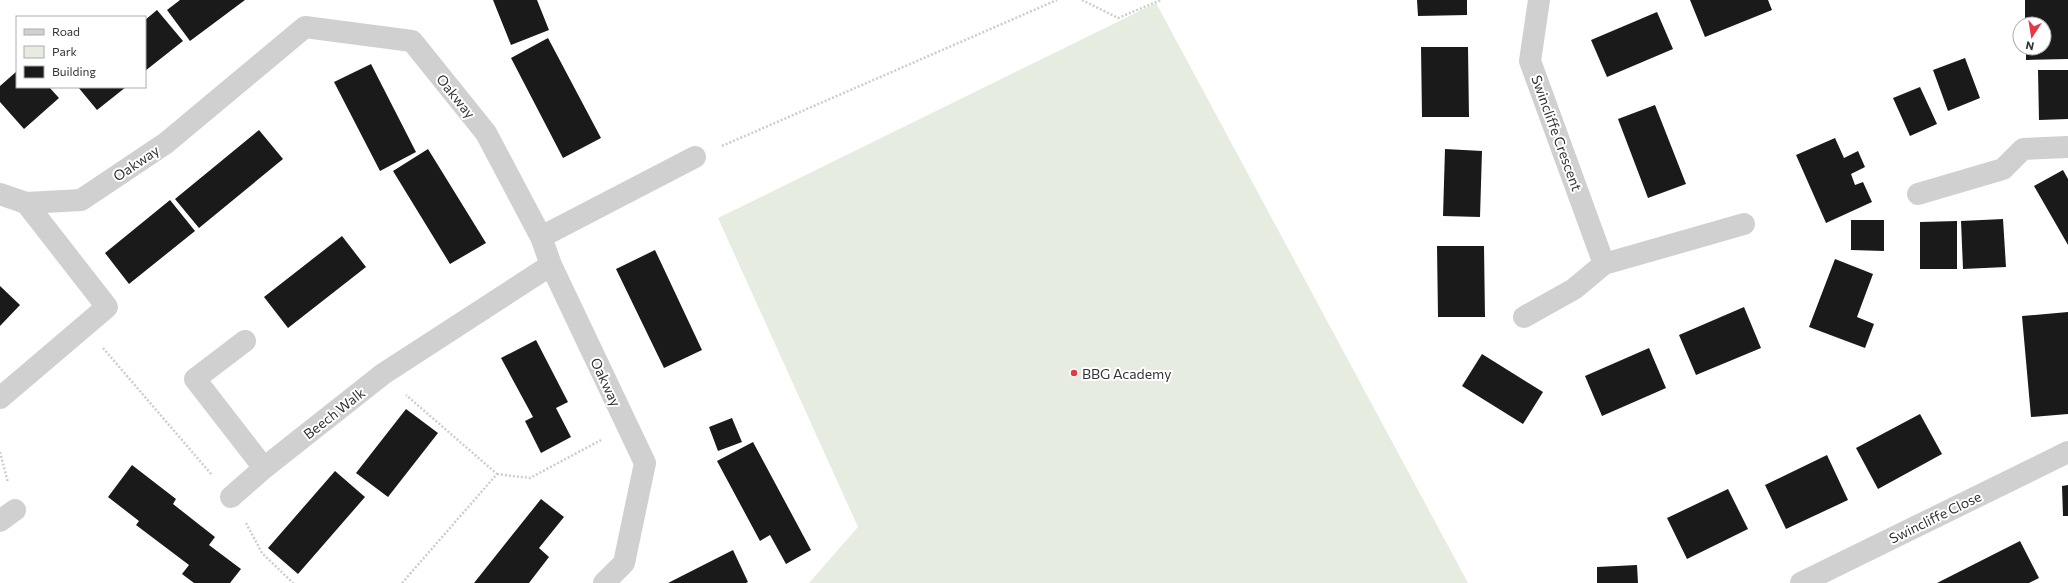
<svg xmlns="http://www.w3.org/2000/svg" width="2068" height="583" viewBox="0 0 2068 583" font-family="Commissioner,sans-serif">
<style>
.green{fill:#e6ecdf}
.building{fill:#1a1a1a}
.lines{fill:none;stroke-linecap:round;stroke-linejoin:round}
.path{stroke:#cdcdcd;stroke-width:2.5;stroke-dasharray:2 2;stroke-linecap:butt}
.minor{stroke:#d0d0d0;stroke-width:22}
.poi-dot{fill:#e63946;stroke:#fff;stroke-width:1.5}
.labels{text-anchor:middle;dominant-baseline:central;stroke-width:4;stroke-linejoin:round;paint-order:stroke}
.street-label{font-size:14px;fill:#333;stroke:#fff}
.poi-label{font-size:14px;fill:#333;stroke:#fff;text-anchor:start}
</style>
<rect width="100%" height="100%" fill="#fff"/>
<path class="green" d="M1156,3L1468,583H809L858,527L718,218Z"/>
<path class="building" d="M180,0H245L190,41L167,10Z
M493,0H537L549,30L511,45Z
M1417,0H1467V15L1418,16Z
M1690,0H1768L1772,10L1705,37Z
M2025,0H2068V59L2026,60V48H2044V24H2025Z
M157,10L183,41L145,71V20Z
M1657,12L1673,49L1607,77L1591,40Z
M548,38L601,138L563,158L511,58Z
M1421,47H1468L1469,117H1422Z
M1965,58L1980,98L1948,111L1933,70Z
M371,64L416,152L380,171L334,82Z
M2038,70H2068V119L2039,120Z
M17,71V87H49L59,98L24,129L0,102V86Z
M78,87H126L97,110Z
M1920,87L1937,124L1910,136L1893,98Z
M1655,105L1686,184L1648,198L1618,119Z
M259,130L283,159L199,228L175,199Z
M1835,138L1844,158L1858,151L1865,167L1851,174L1855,185L1863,182L1872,202L1826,223L1796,155Z
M428,149L486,243L450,264L393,171Z
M1445,149L1482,151L1480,217L1443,216Z
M2063,170L2068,179V245L2034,186Z
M170,200L195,231L129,284L105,253Z
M2003,219L2006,267L1963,269L1961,221Z
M1851,220H1884V251L1851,250Z
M1957,221V269H1920V222Z
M342,236L366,267L288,328L264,297Z
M1437,246H1484L1485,317H1438Z
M655,250L702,350L664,368L616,269Z
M1835,259L1873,274L1857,317L1874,324L1865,348L1809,327Z
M0,286L20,305L0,326Z
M1744,307L1761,348L1696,375L1679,335Z
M2068,312V414L2031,417L2022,316Z
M536,340L568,402L556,408L571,437L541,453L525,421L533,417L501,358Z
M1649,348L1666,388L1602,416L1585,376Z
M1482,354L1543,392L1523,424L1462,386Z
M406,409L438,433L388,497L356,473Z
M1920,414L1942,454L1878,489L1856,448Z
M732,418L742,442L718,451L709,427Z
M753,442L811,550L786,564L770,535L760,541L717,461Z
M1827,455L1848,500L1786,529L1765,485Z
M132,465L176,499L173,504L215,537L209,545L241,569L230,583H194L182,574L189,565L136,525L139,521L108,497Z
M335,471L365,497L298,574L268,548Z
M2068,485V516H2063L2062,486Z
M1728,489L1748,529L1687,559L1667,518Z
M541,499L564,517L539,548L549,557L529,583H474Z
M2020,541L2039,578L2029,583H1937Z
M733,550L748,582L746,583H668Z
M1637,565L1638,583H1597V567Z"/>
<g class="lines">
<path class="path" d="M1082,0L1118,18L1161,0
M722,146L1057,0
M103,348L212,475
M0,452L8,483
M497,474L530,478L601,440
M246,523L262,553L293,583
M402,583L497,474L406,395"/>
<path class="minor" d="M1539,0L1530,61L1604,264L1744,224
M0,194L26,203L81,200L166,143L305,27L412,41L486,133L541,237L551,265L645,463L624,563L604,583
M1918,194L2003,169L2023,149L2068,147
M541,237L695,157
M1524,317L1574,289L1604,264
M245,341L195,379L264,468L383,374L551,265
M0,398L107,307L26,203
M231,497L264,468
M0,521L15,510
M1801,583L2068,452"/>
</g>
<circle class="poi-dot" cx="1074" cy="373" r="4"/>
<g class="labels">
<g class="street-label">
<text transform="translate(456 96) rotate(51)">Oakway</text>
<text transform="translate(1557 133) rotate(70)">Swincliffe Crescent</text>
<text transform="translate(136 163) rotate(-34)">Oakway</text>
<text transform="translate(606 382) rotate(65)">Oakway</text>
<text transform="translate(334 413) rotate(-38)">Beech Walk</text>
<text transform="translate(1935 517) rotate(-26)">Swincliffe Close</text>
</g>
<g class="poi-label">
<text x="1082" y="373">BBG Academy</text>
</g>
</g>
<rect x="16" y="16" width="130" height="72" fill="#ffffff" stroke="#adadad"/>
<rect x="24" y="29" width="20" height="6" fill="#d0d0d0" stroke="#adadad"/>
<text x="52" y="36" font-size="12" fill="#333333">Road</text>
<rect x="24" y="46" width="20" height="12" fill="#e6ecdf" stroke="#adadad"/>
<text x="52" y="56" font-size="12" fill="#333333">Park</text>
<rect x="24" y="66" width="20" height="12" fill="#1a1a1a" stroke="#adadad"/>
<text x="52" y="76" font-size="12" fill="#333333">Building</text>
<g transform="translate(2032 36) rotate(192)"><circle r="19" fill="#ffffff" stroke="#adadad"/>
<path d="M0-3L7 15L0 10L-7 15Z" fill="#e63946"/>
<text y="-6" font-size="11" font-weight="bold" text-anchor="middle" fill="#333333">N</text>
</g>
</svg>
